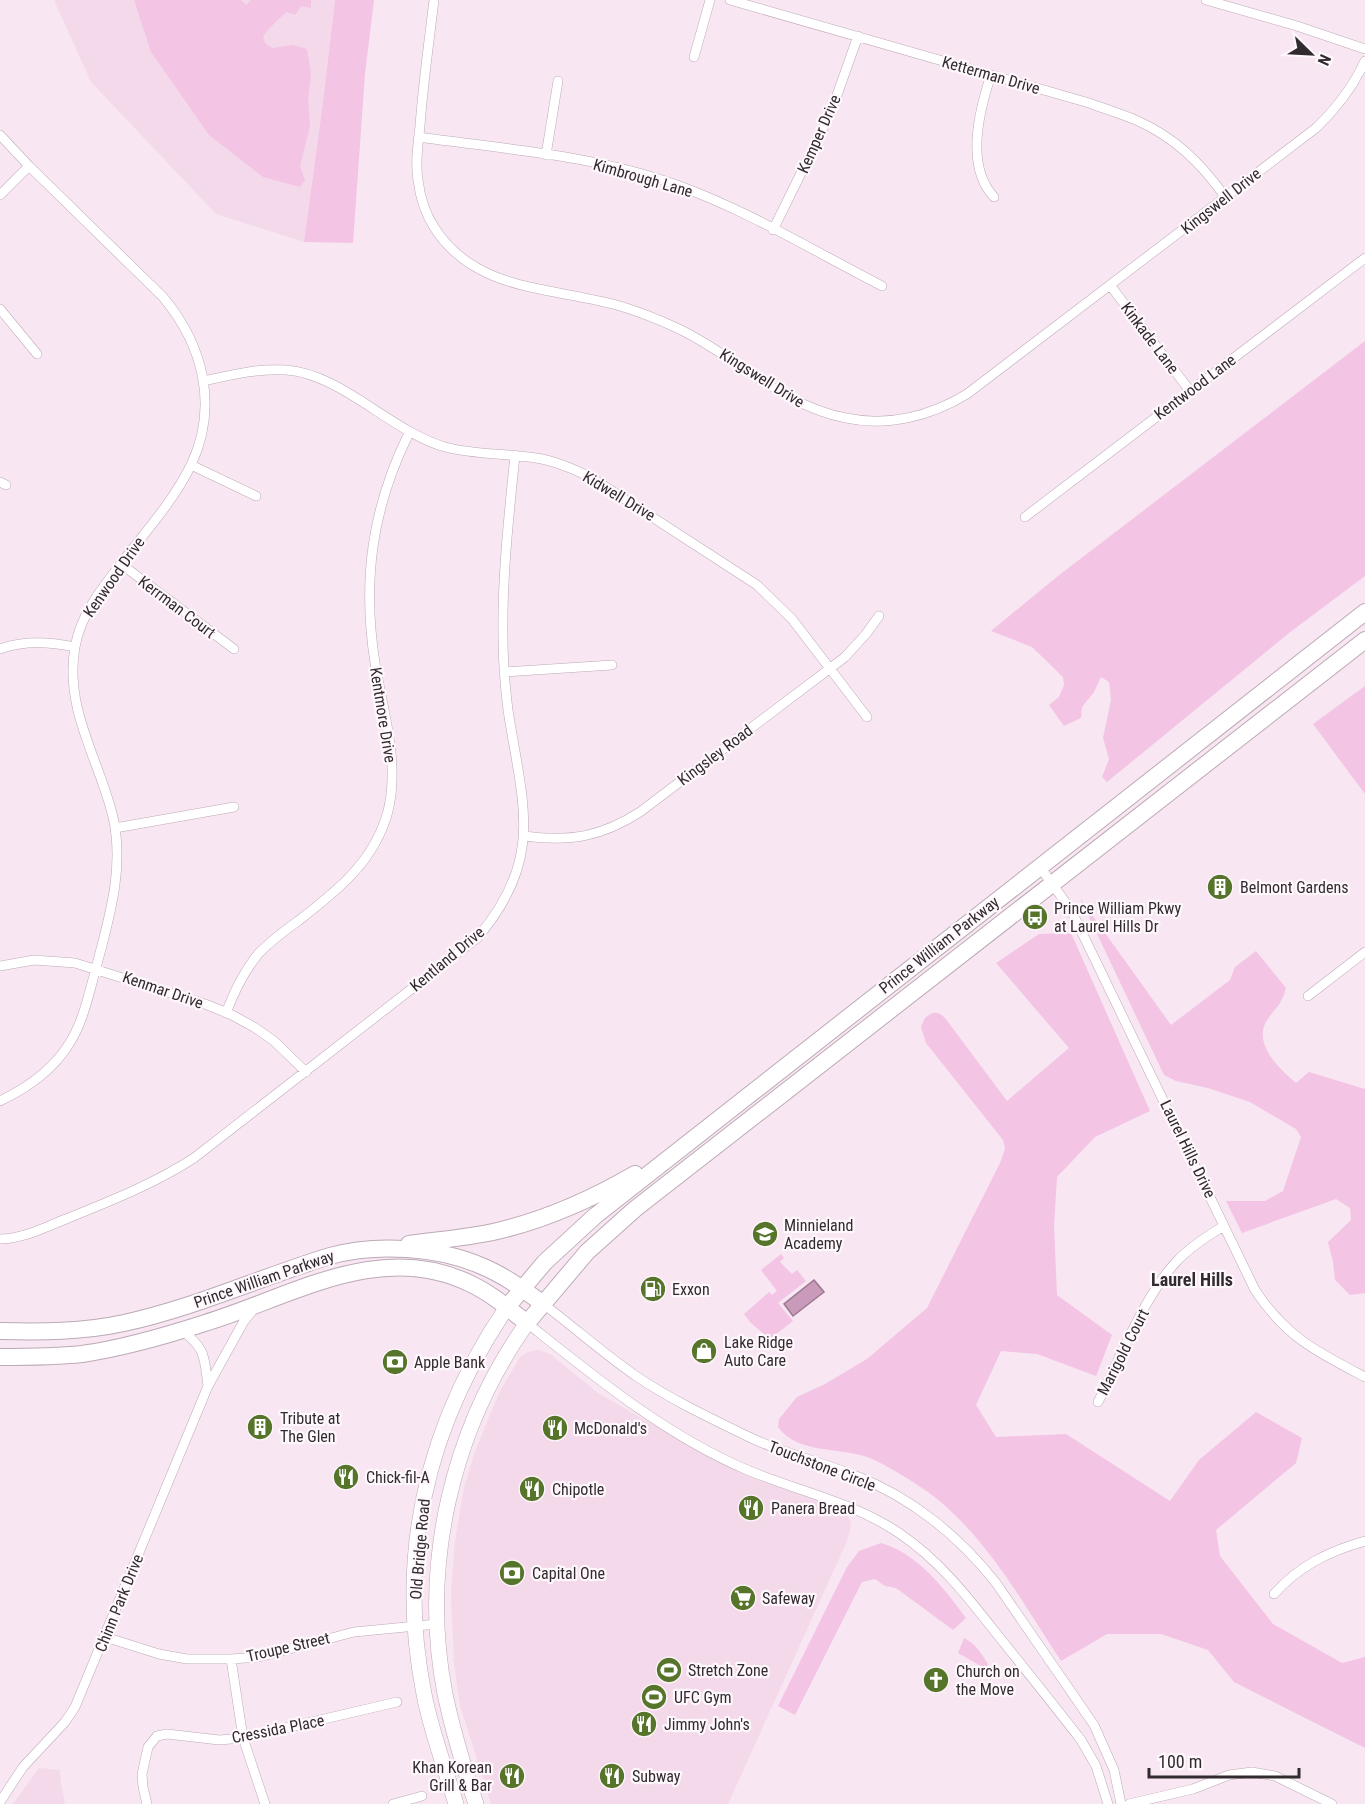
<svg xmlns="http://www.w3.org/2000/svg" width="1365" height="1804" viewBox="0 0 1365 1804" font-family="'Roboto Condensed',sans-serif">
<style>
.built{fill:#f3d9ea}
.green{fill:#f3c4e4}
.water{fill:#c99aba;stroke:#9b7890;stroke-width:1.5}
.lines{fill:none;stroke-linecap:round;stroke-linejoin:round}
.street-casing{stroke:#bcaab6;stroke-width:10}
.primary-casing{stroke:#bcaab6;stroke-width:16}
.highway-casing{stroke:#bcaab6;stroke-width:18}
.street{stroke:#fff;stroke-width:9}
.primary{stroke:#fff;stroke-width:15}
.highway{stroke:#fff;stroke-width:16}
.labels{text-anchor:middle;dominant-baseline:central;stroke-width:4.5;stroke-linejoin:round;paint-order:stroke}
.street-label{font-size:16px;fill:#312a2f;stroke:#fef7fc}
.poi-label{font-size:16px;fill:#312a2f;stroke:#fef7fc;text-anchor:start}
.neighbourhood-label{font-size:18px;font-weight:bold;fill:#312a2f;stroke:#fef7fc}
</style>
<rect width="100%" height="100%" fill="#f8e6f2"/>
<path class="built" d="M54,0H335L323,102L304,242L216,214L91,82Z
M538,1350L550,1354L598,1393L707,1456L764,1482L837,1507L845,1512L849,1518L851,1525L847,1541L728,1804H491L460,1705L454,1663L451,1593L455,1541L464,1488L476,1449L500,1391L520,1357L528,1352Z
M39,1768L60,1770L61,1783L65,1804H13Z"/>
<path class="green" d="M134,0H241L246,5L251,0H311V8L301,6L295,15L287,12C281,16 265,32 263,37L265,43L272,48L293,45L307,49L311,75L308,100L310,126L300,166L305,180L300,187L263,177L209,135L151,52Z
M335,0H374L365,74L353,243L304,242L323,102Z
M1365,341V576L1289,633L1107,782L1102,777L1109,759L1103,738L1111,700L1109,682L1101,677L1094,692L1082,707L1081,718L1064,726L1049,705L1059,697L1064,685L1063,677L1032,647L991,631L1058,576Z
M1365,686V794L1313,724Z
M1080,898L1171,1025L1230,980L1235,967L1256,951L1286,988C1281,1006 1276,1007 1267,1020C1252,1044 1280,1069 1296,1083L1309,1072L1365,1089V1293L1350,1295L1335,1280L1333,1262L1328,1242L1351,1220L1350,1208L1336,1199L1242,1233L1226,1201H1265L1283,1191L1301,1137L1296,1129L1250,1102L1208,1088L1176,1081L1164,1075Z
M1071,933L1150,1111L1095,1137L1057,1177L1054,1226L1057,1295L1112,1335L1096,1376L1037,1354L1001,1351L976,1405L996,1437L1066,1434L1170,1501L1199,1460L1256,1412L1302,1438L1296,1463L1216,1530L1220,1556L1273,1624L1342,1663L1365,1657V1748L1234,1682L1208,1650L1161,1634H1107L1061,1661C1022,1602 982,1528 922,1488C910,1480 880,1461 867,1457C838,1447 798,1454 778,1427L779,1419L797,1397L825,1384L867,1359L927,1308L1000,1163L1005,1149L1003,1140L926,1043L921,1027L925,1018C933,1011 938,1011 945,1018L1007,1101L1069,1048L996,963L1039,934Z
M781,1254L784,1258L780,1262L792,1274L797,1270L806,1281L778,1303L793,1321L770,1339L751,1323L744,1314L769,1292L772,1295L777,1291L761,1270Z
M881,1543C918,1554 943,1587 966,1618L953,1630L896,1588L885,1586L875,1579L862,1582L795,1715L778,1706L847,1567L859,1551Z
M964,1638C976,1644 981,1653 988,1664L986,1669L958,1653Z"/>
<path class="water" d="M814,1280L824,1292L793,1316L784,1304Z"/>
<g class="lines">
<g class="street-casing">
<path id="street" d="M434,0C429,42 423,84 420,126C418,144 415,163 418,180C420,197 425,213 434,227C475,293 555,287 620,306C640,312 660,320 679,329C736,356 782,406 846,418C888,427 931,416 967,394L1316,128C1337,108 1353,87 1365,61
M730,0L1089,103C1105,109 1122,114 1138,121C1174,137 1203,165 1225,197
M1206,0L1297,26L1365,49
M694,57L710,0
M991,75C979,111 965,166 994,197
M0,135L29,166L163,297C203,345 219,406 191,465C174,500 147,530 123,561C103,587 81,613 75,647C64,709 99,759 113,817C125,870 108,921 95,972C88,997 83,1022 69,1044C53,1070 27,1088 0,1101
M419,137C503,149 593,155 674,184C745,209 814,251 882,286
M546,155L558,81
M0,195L29,166
M773,230L831,112L858,36
M1110,285L1190,391
M0,309L37,354
M204,381C231,375 258,368 286,370C342,374 390,431 445,447C475,455 506,453 536,458C556,461 574,469 592,478L757,585L792,619L867,717
M191,465L256,496
M0,482L6,485
M1025,517L1365,258
M121,564L234,649
M0,649C25,640 50,642 75,647
M504,672L612,665
M115,828L234,807
M524,836C570,842 601,837 640,812L845,657L866,634L879,616
M1040,867L1071,910L1255,1290C1286,1337 1317,1352 1365,1377
M0,966L34,960L75,963L205,1004L232,1015L254,1027L274,1041L306,1072
M1308,996L1365,952
M226,1013C234,992 244,971 259,953C271,941 284,931 298,921C337,891 375,861 388,811C400,763 383,711 375,663C362,580 372,508 409,433
M0,1239C23,1239 45,1227 66,1219C110,1201 154,1184 194,1158L477,938C546,858 522,802 508,710C505,686 503,661 503,637C502,576 509,515 515,455
M542,1303C574,1327 604,1354 636,1376C670,1399 708,1417 745,1435C780,1453 819,1461 856,1476C911,1497 960,1537 996,1583L1094,1725L1114,1770L1121,1804
M527,1323C595,1377 664,1434 745,1469C797,1491 851,1501 899,1533C939,1560 967,1596 996,1633C1025,1669 1053,1704 1081,1740L1096,1766L1108,1804
M182,1330C206,1350 204,1355 208,1386
M1098,1402C1120,1359 1143,1298 1176,1262C1190,1247 1207,1236 1224,1226
M1274,1594C1299,1566 1329,1551 1365,1541
M105,1637L159,1654L187,1659H231L259,1657L354,1632L437,1624
M231,1659L243,1738L265,1804
M0,1802L23,1767L65,1722L75,1707L208,1386L244,1321L254,1309
M147,1804L143,1787L142,1774L148,1747L157,1736L167,1734L219,1740L243,1738L397,1702
M393,1804L422,1796
M1129,1804L1193,1789L1229,1775L1252,1772L1275,1776L1332,1804"/>
</g>
<g class="primary-casing">
<path id="primary" d="M456,1804C445,1768 431,1731 424,1694C396,1553 427,1425 507,1307
M476,1804C464,1768 453,1732 445,1694C420,1565 452,1429 527,1323"/>
</g>
<g class="highway-casing">
<path id="highway" d="M409,1244C437,1240 465,1238 493,1232C542,1221 592,1199 635,1174
M507,1307L545,1262L595,1216L1365,612
M0,1331C41,1332 83,1332 124,1323C194,1308 261,1277 330,1256C376,1243 440,1247 484,1267C505,1276 524,1290 542,1303
M0,1357C27,1357 55,1357 82,1354C124,1348 165,1336 205,1323C291,1297 380,1239 471,1284C492,1294 509,1309 527,1323L587,1252L635,1209L1365,640"/>
</g>
<use href="#street" class="street"/>
<use href="#primary" class="primary"/>
<use href="#highway" class="highway"/>
</g>
<defs>
<g id="building-disc" transform="scale(1.35)"><circle r="9.5" fill="#56742a" stroke="#fef7fc"/><path d="M-4-6H4V6H1V3H-1V6H-4ZM-2.5-4.3h1.7v1.8h-1.7ZM.8-4.3h1.7v1.8H.8ZM-2.5-1h1.7V.8h-1.7ZM.8-1h1.7V.8H.8Z" fill="#fff"/></g>
<g id="bus-disc" transform="scale(1.35)"><circle r="9.5" fill="#56742a" stroke="#fef7fc"/><path d="M-5-6H5V4H4V6H2V4H-2V6H-4V4H-5ZM-3.5-4V0h7V-4ZM-3.5 1.2v1.5H-2V1.2ZM2 1.2v1.5H3.5V1.2Z" fill="#fff"/></g>
<g id="school-disc" transform="scale(1.35)"><circle r="9.5" fill="#56742a" stroke="#fef7fc"/><path d="M0-5L7-2L0 1L-7-2ZM-4 1L0 2.5L4 1V4Q0 6-4 4Z" fill="#fff"/></g>
<g id="fuel-disc" transform="scale(1.35)"><circle r="9.5" fill="#56742a" stroke="#fef7fc"/><path d="M-5.5-6h7V0h2V4h1.3V-2.5L3-4.5l.8-.8L6-3V5H2.5V1h-1V6h-7ZM-4.2-4.7v3.2H.2V-4.7Z" fill="#fff"/></g>
<g id="shop-disc" transform="scale(1.35)"><circle r="9.5" fill="#56742a" stroke="#fef7fc"/><path d="M-5-2.5h2.3a2.7 3.5 0 0 1 5.4 0H5L5.5 6h-11ZM-1.5-2.5h3a1.5 2.3 0 0 0-3 0Z" fill="#fff"/></g>
<g id="bank-disc" transform="scale(1.35)"><circle r="9.5" fill="#56742a" stroke="#fef7fc"/><path d="M-6-4H6V4H-6ZM0-2.3a2.3 2.3 0 1 0 0 4.6a2.3 2.3 0 1 0 0-4.6Z" fill="#fff"/></g>
<g id="restaurant-disc" transform="scale(1.35)"><circle r="9.5" fill="#56742a" stroke="#fef7fc"/><path d="M-5-6h1v4h1v-4h1v4h1v-4h1v5L-1.5 .5V6h-2V.5L-5-1ZM5-6V6H3V1.5H1.5Q1.5-4 5-6Z" fill="#fff"/></g>
<g id="supermarket-disc" transform="scale(1.35)"><circle r="9.5" fill="#56742a" stroke="#fef7fc"/><path d="M-6-5.5h2.5l.6 2H6L4.5 2H-2.5L-4.4-4H-6ZM-1.5 3.2a1.3 1.3 0 1 0 .1 0ZM3 3.2a1.3 1.3 0 1 0 .1 0Z" fill="#fff"/></g>
<g id="stadium-disc" transform="scale(1.35)"><circle r="9.5" fill="#56742a" stroke="#fef7fc"/><path d="M0-5a6.5 5 0 1 0 0 10a6.5 5 0 1 0 0-10ZM-3.5-1.8h7v3.6h-7Z" fill="#fff"/></g>
<g id="church-disc" transform="scale(1.35)"><circle r="9.5" fill="#56742a" stroke="#fef7fc"/><path d="M-1.2-6h2.4v3.5h3.3v2.4h-3.3V6h-2.4V-.1h-3.3v-2.4h3.3Z" fill="#fff"/></g>
</defs>
<g fill-rule="evenodd">
<use href="#building-disc" x="1220" y="887"/>
<use href="#bus-disc" x="1035" y="917"/>
<use href="#school-disc" x="765" y="1234"/>
<use href="#fuel-disc" x="653" y="1289"/>
<use href="#shop-disc" x="704" y="1351"/>
<use href="#bank-disc" x="395" y="1362"/>
<use href="#building-disc" x="260" y="1427"/>
<use href="#restaurant-disc" x="555" y="1428"/>
<use href="#restaurant-disc" x="346" y="1477"/>
<use href="#restaurant-disc" x="532" y="1489"/>
<use href="#restaurant-disc" x="751" y="1508"/>
<use href="#bank-disc" x="512" y="1573"/>
<use href="#supermarket-disc" x="743" y="1598"/>
<use href="#stadium-disc" x="669" y="1670"/>
<use href="#church-disc" x="936" y="1680"/>
<use href="#stadium-disc" x="654" y="1697"/>
<use href="#restaurant-disc" x="644" y="1724"/>
<use href="#restaurant-disc" x="512" y="1776"/>
<use href="#restaurant-disc" x="612" y="1776"/>
</g>
<g class="labels">
<g class="street-label">
<text transform="translate(991 75) rotate(16)">Ketterman Drive</text>
<text transform="translate(819 134) rotate(-66)">Kemper Drive</text>
<text transform="translate(643 178) rotate(16)">Kimbrough Lane</text>
<text transform="translate(1221 201) rotate(-38)">Kingswell Drive</text>
<text transform="translate(1150 338) rotate(53)">Kinkade Lane</text>
<text transform="translate(762 378) rotate(32)">Kingswell Drive</text>
<text transform="translate(1195 387) rotate(-37)">Kentwood Lane</text>
<text transform="translate(619 496) rotate(31)">Kidwell Drive</text>
<text transform="translate(114 577) rotate(-55)">Kenwood Drive</text>
<text transform="translate(177 607) rotate(37)">Kerrman Court</text>
<text transform="translate(383 715) rotate(81)">Kentmore Drive</text>
<text transform="translate(715 755) rotate(-37)">Kingsley Road</text>
<text transform="translate(939 945) rotate(-38)">Prince William Parkway</text>
<text transform="translate(447 959) rotate(-40)">Kentland Drive</text>
<text transform="translate(163 990) rotate(19)">Kenmar Drive</text>
<text transform="translate(1188 1149) rotate(64)">Laurel Hills Drive</text>
<text transform="translate(264 1279) rotate(-19)">Prince William Parkway</text>
<text transform="translate(1123 1352) rotate(-63)">Marigold Court</text>
<text transform="translate(822 1466) rotate(21)">Touchstone Circle</text>
<text transform="translate(420 1549) rotate(-85)">Old Bridge Road</text>
<text transform="translate(119 1603) rotate(-68)">Chinn Park Drive</text>
<text transform="translate(288 1647) rotate(-13)">Troupe Street</text>
<text transform="translate(278 1729) rotate(-11)">Cressida Place</text>
</g>
<g class="poi-label">
<text x="1240" y="887">Belmont Gardens</text>
<text x="1054" y="908">Prince William Pkwy<tspan x="1054" dy="18">at Laurel Hills Dr</tspan></text>
<text x="784" y="1225">Minnieland<tspan x="784" dy="18">Academy</tspan></text>
<text x="672" y="1289">Exxon</text>
<text x="724" y="1342">Lake Ridge<tspan x="724" dy="18">Auto Care</tspan></text>
<text x="414" y="1362">Apple Bank</text>
<text x="280" y="1418">Tribute at<tspan x="280" dy="18">The Glen</tspan></text>
<text x="574" y="1428">McDonald's</text>
<text x="366" y="1477">Chick-fil-A</text>
<text x="552" y="1489">Chipotle</text>
<text x="771" y="1508">Panera Bread</text>
<text x="532" y="1573">Capital One</text>
<text x="762" y="1598">Safeway</text>
<text x="688" y="1670">Stretch Zone</text>
<text x="956" y="1671">Church on<tspan x="956" dy="18">the Move</tspan></text>
<text x="674" y="1697">UFC Gym</text>
<text x="664" y="1724">Jimmy John's</text>
<text x="492" y="1767" text-anchor="end">Khan Korean<tspan x="492" dy="18">Grill &amp; Bar</tspan></text>
<text x="632" y="1776">Subway</text>
</g>
<g class="neighbourhood-label">
<text x="1192" y="1279">Laurel Hills</text>
</g>
</g>
<g transform="translate(1311 54) rotate(114)" stroke="#fef7fc" stroke-width="4.5" paint-order="stroke">
<path d="M0-4.5L10 22L0 15L-10 22Z" fill="#312a2f"/>
<text y="-9" font-size="16" font-weight="bold" text-anchor="middle" fill="#312a2f">N</text>
</g>
<path d="M1149 1768v9h150v-9" fill="none" stroke="#312a2f" stroke-width="3"/>
<text x="1158" y="1768" font-size="18" fill="#312a2f" stroke="#fef7fc" stroke-width="4.5" paint-order="stroke">100 m</text>
</svg>
